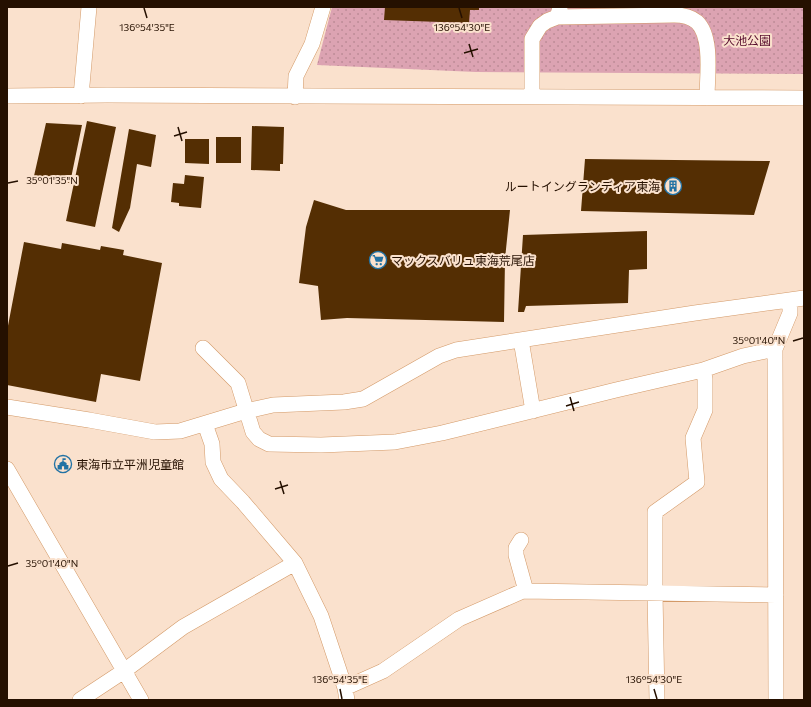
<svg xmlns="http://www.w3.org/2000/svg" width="811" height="707" viewBox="0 0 811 707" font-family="Commissioner,'Noto Sans JP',sans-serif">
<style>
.park{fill:url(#park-dots)}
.building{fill:#542e03}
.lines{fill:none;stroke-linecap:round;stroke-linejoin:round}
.minor-casing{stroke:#d39967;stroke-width:16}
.minor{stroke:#fff;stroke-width:15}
.ticks{fill:none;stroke:#251000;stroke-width:1.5}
.labels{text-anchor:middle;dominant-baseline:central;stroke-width:4;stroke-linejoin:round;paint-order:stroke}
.park-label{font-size:12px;fill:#580d2d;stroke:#fae1cd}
.poi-label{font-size:12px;fill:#251000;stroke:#fae1cd;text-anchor:start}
.ticks-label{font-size:10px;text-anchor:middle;fill:#251000;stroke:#fae1cd;stroke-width:4;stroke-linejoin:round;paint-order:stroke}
</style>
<defs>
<pattern id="park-dots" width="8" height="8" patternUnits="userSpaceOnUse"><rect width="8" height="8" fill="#dca3b2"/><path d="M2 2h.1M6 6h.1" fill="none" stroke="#bd8b97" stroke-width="1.8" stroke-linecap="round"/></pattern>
</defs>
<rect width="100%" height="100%" fill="#fae1cd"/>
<path class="park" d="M332,7H804V74L476,72L317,65Z"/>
<path class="building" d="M385,7H479V10H470L469,23L384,20Z
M87,121L116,127L95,227L66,221Z
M46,123L82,125L70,183L34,176Z
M252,126L284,127L283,164H280V171L251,170Z
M129,129L156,135L151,167L137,164L130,208L119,232L112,228Z
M216,137H241V163H216Z
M185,139H209V164L185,163Z
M585,159L770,161L754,215L581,211Z
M185,175L204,177L201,208L179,206V203L171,202L173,183L184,184Z
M314,200L346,210H510L505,259L504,322L347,318L321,320L318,286L299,283L306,227Z
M647,231V269L629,270L628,303L526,306L524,312H518L523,235Z
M24,242L61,249L62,243L100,250L101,246L124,250L123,255L162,263L140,381L101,374L96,402L7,385V331Z"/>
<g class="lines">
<g class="minor-casing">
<path id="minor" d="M557,17L674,15C682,15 690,16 697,22C713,37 707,78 707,98
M7,96L107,95L804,98
M81,96L89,7
M295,97L296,76L312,44L323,7
M532,97V39L540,26L547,21L557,17L560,8
M521,340L533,411
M203,348L238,383L253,432L259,439L269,444L321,445L395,442L442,433L616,390L703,370L743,356L775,349
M7,407L89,420L155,432L180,431L246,411L273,405L344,402L363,399L439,356L456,350L695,313L804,298
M205,424L212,444L213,462L221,479L243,502L295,563L321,616L345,688L347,700
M7,469L141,700
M521,540L516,548V555L526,591
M345,688L383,671L459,619L523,591L776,595
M80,700L124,671L183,627L295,563
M657,700L655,593V512L697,482L693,438L705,410V379L703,370
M776,700L775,349L790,313V300"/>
</g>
<use href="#minor" class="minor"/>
</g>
<path class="ticks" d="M144,8L147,18M459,8L462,18M469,44L473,57M464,53L478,49M178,127L182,141M174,136L187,132M8,183L18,181M793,341L803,338M570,397L574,411M566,406L579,402M280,481L284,494M275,489L288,485M8,566L18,563M340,689L342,699M654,689L657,699"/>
<defs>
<g id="building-ring" transform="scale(0.9)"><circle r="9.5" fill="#fae1cd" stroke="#2272a4" stroke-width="1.5"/><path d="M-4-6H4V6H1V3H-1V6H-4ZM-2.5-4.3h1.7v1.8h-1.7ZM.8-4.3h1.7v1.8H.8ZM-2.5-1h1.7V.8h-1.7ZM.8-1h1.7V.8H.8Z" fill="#2272a4"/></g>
<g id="supermarket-ring" transform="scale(0.9)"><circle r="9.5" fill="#fae1cd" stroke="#2272a4" stroke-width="1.5"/><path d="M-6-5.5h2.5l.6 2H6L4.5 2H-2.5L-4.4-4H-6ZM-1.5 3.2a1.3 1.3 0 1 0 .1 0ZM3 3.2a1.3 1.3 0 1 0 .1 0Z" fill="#2272a4"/></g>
<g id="civic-ring" transform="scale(0.9)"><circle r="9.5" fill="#fae1cd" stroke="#2272a4" stroke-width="1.5"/><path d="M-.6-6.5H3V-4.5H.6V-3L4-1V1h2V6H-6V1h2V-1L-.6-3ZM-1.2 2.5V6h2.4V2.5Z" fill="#2272a4"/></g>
</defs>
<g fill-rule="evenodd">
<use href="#building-ring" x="673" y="186"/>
<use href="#supermarket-ring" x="378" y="260"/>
<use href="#civic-ring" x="63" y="464"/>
</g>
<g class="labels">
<g class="park-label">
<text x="747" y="40">大池公園</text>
</g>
<g class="poi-label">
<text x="660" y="186" text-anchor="end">ルートイングランディア東海</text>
<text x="391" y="260">マックスバリュ東海荒尾店</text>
<text x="76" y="464">東海市立平洲児童館</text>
</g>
</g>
<g class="ticks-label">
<text x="147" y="31">136°54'35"E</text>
<text x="462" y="31">136°54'30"E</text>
<text x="52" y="184">35°01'35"N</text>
<text x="759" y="344">35°01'40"N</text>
<text x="52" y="567">35°01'40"N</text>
<text x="340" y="683">136°54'35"E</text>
<text x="654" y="683">136°54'30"E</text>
</g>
<rect width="811" height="707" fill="none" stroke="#251000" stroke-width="16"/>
</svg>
